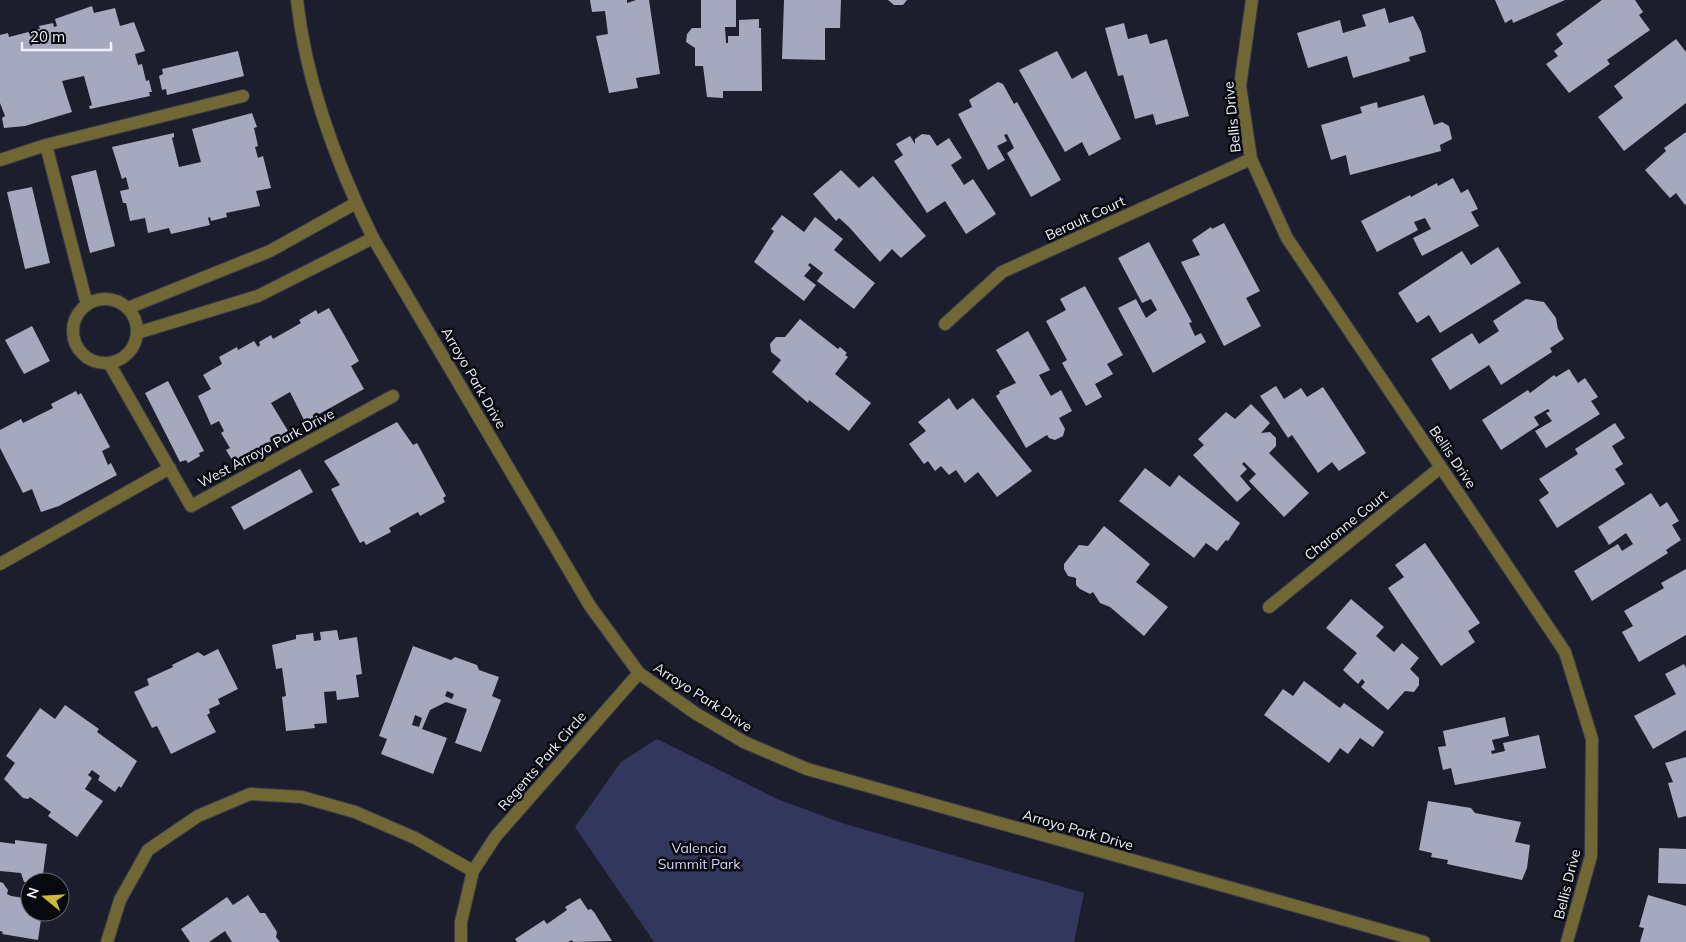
<svg xmlns="http://www.w3.org/2000/svg" width="1686" height="942" viewBox="0 0 1686 942" font-family="Mulish,sans-serif">
<style>
.green{fill:#34375d}
.building{fill:#a6a9be;fill-rule:evenodd}
.lines{fill:none;stroke-linecap:round;stroke-linejoin:round}
.service-casing{stroke:#3a3c4b;stroke-width:14}
.minor-casing{stroke:#3a3c4b;stroke-width:14}
.service{stroke:#706734;stroke-width:12}
.minor{stroke:#706734;stroke-width:12}
.labels{text-anchor:middle;dominant-baseline:central;stroke-width:5;stroke-linejoin:round;paint-order:stroke}
.street-label{font-size:14px;fill:#f0f1fd;stroke:#08080f}
.park-label{font-size:14px;fill:#d0d5fa;stroke:#08080f}
</style>
<rect width="100%" height="100%" fill="#1c1e2e"/>
<path class="green" d="M657,739L777,799L845,824L1084,893L1074,942H654L575,827L621,762Z"/>
<path class="building" d="M590,0H627V3L636,0H649L660,74L636,78L638,88L609,93L596,36L608,34L605,11L592,12Z
M701,0H736V27H725L726,43H728V36H739V20L759,19V28H761L762,91H723V98L707,97L703,66H695V48L686,42L687,34L692,28H701Z
M784,0H841L840,28H825V60L782,59Z
M888,0H907L903,5H894Z
M1495,0H1565L1513,23L1512,19L1505,23Z
M1602,0H1635L1643,12L1639,15L1650,30L1607,60L1610,64L1569,93L1546,64L1558,56L1554,51L1563,44L1556,34Z
M92,6L94,13L115,8L120,26L134,22L145,51L135,54L138,65L142,64L146,81L149,80L152,92H149L150,96L90,109L89,106L92,105L84,76L62,81L72,112L25,126L4,128L2,118L5,116L0,103V35L8,33L9,37L40,29L39,26L53,23L54,27L57,26L55,19Z
M1385,8L1389,23L1413,16L1421,32L1426,52L1409,57L1410,61L1353,78L1347,56L1308,68L1297,33L1340,20L1343,33L1366,26L1362,15Z
M1124,23L1128,39L1147,34L1150,44L1167,39L1189,116L1156,125L1153,114L1135,119L1123,75L1118,76L1105,28Z
M1676,39L1686,52V103L1624,151L1598,117L1623,98L1614,86Z
M238,51L244,76L167,95L166,89L162,90L159,76L163,74L162,69Z
M1057,51L1072,79L1086,71L1121,139L1089,156L1082,142L1065,152L1019,70Z
M998,82L1003,84L1014,104L1017,102L1061,180L1031,197L1007,153L1014,148L1007,134L1004,135L1007,141L997,146L1005,160L988,170L958,114L972,107L969,100Z
M1424,95L1434,125L1442,122L1449,126L1452,139L1440,145L1441,151L1350,175L1346,155L1331,160L1321,125L1362,113L1360,107L1377,102L1378,108Z
M252,113L257,127L254,128L258,146L255,147L258,158L263,156L271,188L256,191L260,206L226,213L227,217L211,221L210,217L208,218L210,225L171,234L169,228L148,233L145,218L130,221L126,203H123L120,191L129,189L126,177L122,179L112,147L174,133V137L172,138L179,167L201,162L192,129Z
M1686,132V204L1685,205L1676,193L1670,198L1645,170L1666,151L1664,148Z
M922,134L930,135L937,146L949,138L962,158L951,165L964,185L973,179L996,214L966,234L945,201L927,213L894,161L903,155L896,144L910,136L915,144V139Z
M96,170L115,246L90,253L71,176Z
M841,170L859,188L873,176L926,236L901,258L892,249L880,262L849,227L839,218L836,221L813,194Z
M1453,178L1461,193L1468,189L1478,209L1471,212L1479,226L1422,256L1413,238L1431,229L1425,218L1414,222L1418,230L1377,252L1361,221L1410,195L1411,197L1437,183L1438,186Z
M32,187L50,263L25,269L7,192Z
M782,215L804,232L815,217L843,239L834,250L875,283L854,309L817,281L823,273L810,263L808,265L811,268L804,276L816,285L804,301L754,262L774,231L771,229Z
M1224,223L1260,291L1246,298L1261,326L1224,346L1181,262L1200,255L1192,240L1211,227L1212,229Z
M1149,242L1192,322L1189,323L1195,336L1201,333L1206,342L1153,373L1118,308L1136,299L1146,318L1157,310L1151,299L1142,303L1118,258Z
M1498,247L1521,283L1440,333L1429,315L1417,323L1398,293L1462,251L1471,265Z
M1085,286L1123,355L1107,364L1113,374L1095,384L1102,397L1086,406L1062,363L1067,360L1046,321L1066,310L1060,299Z
M1526,299L1544,302L1556,318L1558,329L1564,339L1550,348L1552,352L1501,385L1489,365L1450,390L1431,359L1472,333L1479,344L1499,331L1493,321Z
M329,308L359,361L351,366L364,389L305,422L290,392L271,403L288,431L236,462L234,458L232,460L226,450L230,448L221,433L224,431L219,421L211,425L198,396L211,389L203,375L222,364L219,357L237,347L238,350L254,341L258,347L260,345L259,342L271,335L273,339L301,323L299,320L316,310L318,314Z
M800,319L838,349L840,347L847,353L845,355L848,357L835,374L871,403L849,431L809,400L808,403L772,372L781,360L771,352L770,344L776,337H785Z
M32,326L50,361L24,374L5,340Z
M1028,331L1050,370L1039,375L1051,396L1061,390L1072,411L1059,418L1065,429L1063,436L1055,440L1049,438L1047,435L1026,448L996,396L1000,393L999,391L1016,383L996,350Z
M1569,369L1578,383L1585,378L1598,397L1591,401L1600,414L1546,448L1535,431L1552,421L1546,413L1550,411L1548,409L1534,417L1539,425L1501,450L1482,420L1528,390L1530,393L1554,375L1556,377Z
M168,381L204,451L199,453L200,456L188,463L186,460L180,462L145,393Z
M1276,386L1284,399L1301,388L1307,397L1323,387L1366,453L1339,471L1332,462L1318,473L1292,435L1288,438L1260,396Z
M76,391L78,395L81,393L110,447L102,451L108,465L111,463L117,475L59,506L41,512L32,489L23,493L0,448V430L21,419L23,423L53,408L51,404Z
M949,398L957,410L973,398L1032,471L997,497L978,472L965,483L956,470L949,475L941,466L935,471L928,461L924,464L909,444L926,431L918,422Z
M1251,404L1270,423L1261,433L1270,432L1276,438V446L1269,453L1309,493L1284,517L1249,481L1256,474L1244,462L1242,464L1247,469L1240,476L1251,489L1237,502L1193,455L1204,445L1198,439L1226,412L1235,419Z
M397,422L413,445L417,443L446,496L443,498L445,502L420,516L418,512L389,528L391,532L366,545L364,541L360,543L331,489L340,485L324,461Z
M1615,423L1625,438L1612,446L1623,464L1615,469L1625,484L1557,528L1539,500L1549,493L1539,479L1578,454L1575,449Z
M1145,468L1170,487L1179,475L1240,523L1228,541L1226,540L1217,551L1206,543L1194,558L1119,501Z
M300,469L313,492L244,530L231,507Z
M1651,493L1660,507L1667,502L1679,521L1672,525L1681,540L1666,550L1668,553L1592,601L1574,571L1618,544L1622,551L1633,544L1626,533L1609,545L1598,527Z
M1104,526L1150,564L1136,582L1168,607L1144,636L1110,607L1100,603L1093,592L1090,594L1080,589L1076,585V578L1068,576L1064,569V564L1079,545L1088,546Z
M1425,543L1480,623L1468,631L1475,642L1441,666L1388,588L1404,577L1395,565Z
M1686,569V635L1639,662L1622,632L1633,626L1624,611L1664,588L1661,583Z
M1351,599L1384,627L1376,636L1394,652L1402,643L1419,658L1410,669L1419,678V685L1414,692L1405,691L1388,710L1361,687L1365,682L1362,679L1358,684L1343,670L1357,653L1326,628Z
M337,630L339,640L357,637L362,674L356,675L359,697L337,700L336,691L324,692L327,723L314,724L315,728L286,731L282,697L286,696L282,668L276,669L272,645L296,639V635L313,633L314,641L321,640L320,632Z
M413,646L451,660L455,657L477,665L479,670L499,677L492,696L501,700L481,752L455,743L467,709L446,702L430,710L422,729L447,738L433,774L381,754L387,739L379,736ZM447,691L454,694L452,699L445,696ZM415,715L422,718L419,727L412,725Z
M218,649L238,689L218,699L220,704L209,709L210,713L207,715L216,732L171,754L157,726L152,728L134,692L149,685L147,679L173,667L172,665L198,652L204,656Z
M1684,664L1686,668V730L1653,749L1634,716L1676,694L1665,674Z
M1304,681L1340,708L1344,703L1384,732L1373,747L1360,738L1348,754L1340,748L1329,763L1264,715L1283,689L1293,696Z
M65,705L99,729L97,732L137,761L121,788L119,786L115,792L98,780L100,776L92,770L88,775L92,778L85,789L103,801L77,837L48,816L51,812L30,797L28,799L23,798L4,779L15,763L6,756L40,708L55,719Z
M1505,717L1509,736L1492,740L1495,750L1491,751L1492,754L1505,751L1503,743L1539,735L1546,768L1455,785L1451,768L1443,770L1438,747L1446,746L1443,731Z
M1686,757V816L1678,818L1668,783L1673,782L1665,763Z
M1428,801L1471,808L1475,813L1521,822L1515,842L1530,845L1527,868L1522,880L1447,864L1448,860L1431,857L1432,853L1419,850Z
M15,840L47,844L42,882H24L21,873L0,871V842L15,844Z
M1659,848L1686,849V884L1658,883Z
M0,882L3,883L8,890L7,894L11,896L30,899V912H42L38,940L2,934L3,932L0,931Z
M248,895L260,913H265L277,932L276,937L280,942H232L225,931L209,942H190L181,929L227,897L233,905Z
M1648,895L1686,906V942H1640L1644,928L1639,927Z
M580,898L588,910L591,909L594,912L612,941L573,942L572,940L568,942H517L515,939L544,920L547,924L567,910L565,907Z"/>
<g class="lines">
<g class="service-casing">
<path id="service" d="M46,145L87,305
M0,160L46,145L243,96
M73 331a32 32 0 1 1 64 0a32 32 0 1 1-64 0Z
M128,308L270,251L356,203
M137,333L258,296L373,238
M109,363L191,506L393,396
M0,564L170,468"/>
</g>
<g class="minor-casing">
<path id="minor" d="M297,0C306,82 337,165 373,238L590,606L639,673L695,713L744,742L807,769L1424,942
M1252,0L1240,86L1251,159L1287,238L1565,652L1592,739L1591,856L1567,942
M945,324L1002,272L1251,159
M1269,607L1441,467
M107,942L120,900L148,850L198,816L250,794L302,797L355,812L415,838L473,871
M461,942V922L473,871L496,836L639,673"/>
</g>
<use href="#service" class="service"/>
<use href="#minor" class="minor"/>
</g>
<g class="labels">
<g class="street-label">
<text transform="translate(1232 117) rotate(-96)">Bellis Drive</text>
<text transform="translate(1085 218) rotate(-25)">Berault Court</text>
<text transform="translate(474 378) rotate(60)">Arroyo Park Drive</text>
<text transform="translate(266 448) rotate(-28)">West Arroyo Park Drive</text>
<text transform="translate(1453 457) rotate(56)">Bellis Drive</text>
<text transform="translate(1346 525) rotate(-39)">Charonne Court</text>
<text transform="translate(703 697) rotate(33)">Arroyo Park Drive</text>
<text transform="translate(542 761) rotate(-49)">Regents Park Circle</text>
<text transform="translate(1078 830) rotate(16)">Arroyo Park Drive</text>
<text transform="translate(1567 884) rotate(-76)">Bellis Drive</text>
</g>
<g class="park-label">
<text x="699" y="848">Valencia<tspan x="699" dy="16">Summit Park</tspan></text>
</g>
</g>
<g transform="translate(45 897) rotate(288)"><circle r="24" fill="#08080f" stroke="#65656e"/>
<path d="M0-4L9 19L0 12L-9 19Z" fill="#cfb837"/>
<text y="-8" font-size="14" font-weight="bold" text-anchor="middle" fill="#f0f1fd">N</text>
</g>
<path d="M22 42v8h89v-8" fill="none" stroke="#f0f1fd" stroke-width="2.5"/>
<text x="30" y="42" font-size="15" fill="#f0f1fd" stroke="#08080f" stroke-width="4" paint-order="stroke">20 m</text>
</svg>
